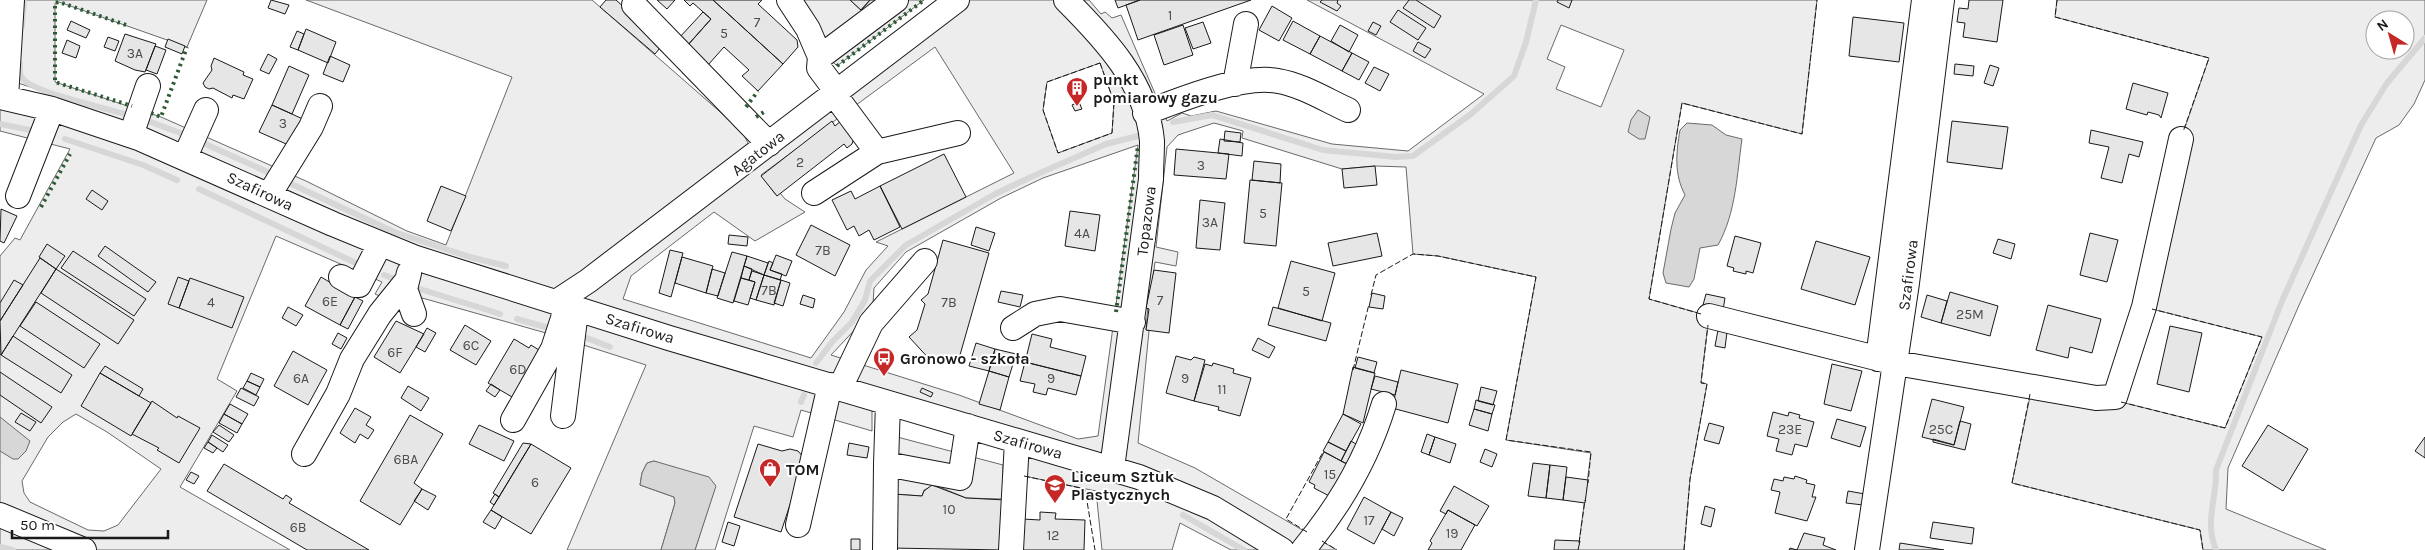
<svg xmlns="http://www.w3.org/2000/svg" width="2425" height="550" viewBox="0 0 2425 550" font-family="Karla,sans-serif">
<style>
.built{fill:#ededed;stroke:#6a6a6a;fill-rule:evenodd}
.water{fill:#d7d7d7;stroke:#6a6a6a}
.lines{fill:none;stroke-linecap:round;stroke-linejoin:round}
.stream{stroke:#d7d7d7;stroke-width:6}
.building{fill:#e6e6e6;stroke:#1a1a1a}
.minor-casing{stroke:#1a1a1a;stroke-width:26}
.minor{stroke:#fff;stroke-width:24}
.hedge{stroke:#2b5a34;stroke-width:4;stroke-dasharray:2.5 4;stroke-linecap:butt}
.fence{stroke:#1a1a1a;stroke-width:1;stroke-dasharray:6 2.5;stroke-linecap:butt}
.labels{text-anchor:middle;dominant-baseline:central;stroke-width:4;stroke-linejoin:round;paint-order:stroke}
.number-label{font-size:14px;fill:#4d4d4d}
.poi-label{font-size:16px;font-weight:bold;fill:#1a1a1a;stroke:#fff;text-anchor:start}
.street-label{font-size:16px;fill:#1a1a1a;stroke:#fff}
</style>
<rect width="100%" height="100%" fill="#fff"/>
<path class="built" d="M0,0H207L187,47L59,2L55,3V82L161,117L306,181L407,231L446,245L512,77L306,0H592L742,131L749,145L957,0H1089L1101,14L1105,12L1112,18L1121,15L1167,121L1182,113L1191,116L1216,111L1332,144L1408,151L1484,94L1307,0H1817L1802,134L1682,103L1649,299L1709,316L1701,382L1707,384L1690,479L1684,550H1578L1591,453L1506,440L1536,277L1438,256L1413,254L1406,167L1375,166L1342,169L1242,138L1243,131L1214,123L1178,135L1167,147L1156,247L1178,252L1176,266L1155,262L1151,292H1149L1146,330L1149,331L1138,443L1195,468L1337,550H1231L1180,523L1172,550H1102L1096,491L1024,476L1017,441L872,398V431L801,410L793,437L754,426L715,550H695L715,487L654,461L647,463L642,473L640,485L674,497L675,503L661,550H567L646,365L546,333L415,296L391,301L375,294L382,282L276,236L217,379L237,391L180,487L290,550H0V256L15,238L20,240L70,149L0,131V97L52,109L54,95L0,77ZM1561,25L1624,50L1601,107L1556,89L1565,67L1547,59ZM935,47L1014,173L876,242L888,246L866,270L844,312L811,358L623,299L631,276L714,212L755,241L805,212L785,199L780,193L776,195L761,175ZM1100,63L1114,102L1112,133L1058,153L1043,110L1047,82ZM1138,145L1098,436L1078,439L959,395L831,355L862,322L873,304L874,288L906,252L1001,198L1043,178ZM76,414L107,432L161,469L118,525L104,531L88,530L30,502L24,493L22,481L48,437L63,422Z
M789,0H850L865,14L896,0H924L837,66L825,54Z
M2057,0H2425V80L2414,104L2399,125L2376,138L2300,303L2228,468L2226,509L2326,550H2203L2200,530L2012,483L2032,387L2125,403L2225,428L2262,337L2144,307L2181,139L2209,58L2055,17ZM2375,20H2405V50H2375Z
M886,434L1003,465V499L966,498L935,485L924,490L922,496L893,494Z"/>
<path class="water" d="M1638,110L1650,117L1645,139H1639L1628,132L1631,120Z
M1687,123L1712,125L1726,135L1742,139C1737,174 1736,213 1718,245L1700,248L1694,279L1689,287L1666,283L1663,273L1671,229L1675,213L1685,195C1674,174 1676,153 1680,130Z
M0,417L30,441L26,451L18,459H13L0,451Z
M654,461L709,477L716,486L695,550H661L675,503L674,497L640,485L642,473L647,463Z"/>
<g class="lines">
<path class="stream" d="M22,26L24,0
M20,64C19,70 19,76 25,81C41,94 105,108 128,115
M148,121L183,134
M1173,122L1212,115L1323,150L1396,157L1413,156L1471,114L1514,76L1526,42L1536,0
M0,124L35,131
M65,139L143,165L177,180
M201,142L272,174
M285,181L394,232L470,257L506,266
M199,189L358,264
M384,275L395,279
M420,289L500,314
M517,319L549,328
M587,338L610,347
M816,363L833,341L852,322L865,300L870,281L906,245L995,194L1031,177L1106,144L1138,136
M801,402L804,395
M1183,515L1244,550
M0,547L13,550
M2216,550C2204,521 2217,499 2216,470L2282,301L2361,125L2387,83L2425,38"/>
</g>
<path class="building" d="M271,0L289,5L285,14L268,8Z
M606,0H616L664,43L655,54L600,7Z
M657,0H675L667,9Z
M684,0H713L783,64L758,91L742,76L749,70L724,47L708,65L687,46L711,19L693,3L690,6Z
M713,0H762L758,4L797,40L798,47L783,64Z
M850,0H870L861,10Z
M870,0H878L865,14L861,10Z
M1115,0H1140L1118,8Z
M1140,0H1251L1138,40L1126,5Z
M1322,0H1338L1337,3L1341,6L1337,11L1320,2Z
M1409,0H1416L1441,16L1434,28L1403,8Z
M1558,0H1572L1569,8L1557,2Z
M1969,0H2003L1997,42L1963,37L1965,23L1957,22L1959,8L1968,9Z
M1272,6L1292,18L1279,41L1259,30Z
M1398,10L1426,28L1418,40L1390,22Z
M703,12L711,19L687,46L679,38Z
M1853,17L1904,23L1899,62L1849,56Z
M71,21L90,30L86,38L67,30Z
M1293,21L1320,36L1310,54L1283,40Z
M1203,22L1211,43L1193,49L1185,28Z
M1373,22L1381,26L1376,35L1368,31Z
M1183,25L1193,55L1164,65L1154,35Z
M1340,25L1358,35L1349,52L1331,41Z
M306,29L336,42L328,63L298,50Z
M297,31L304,34L298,50L290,47Z
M125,34L156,44L145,72L135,70L115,61Z
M1320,36L1352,53L1342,71L1310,54Z
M108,37L119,41L115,51L104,47Z
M168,39L185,46L182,54L165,47Z
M67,40L80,46L76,58L62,53Z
M1418,42L1431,49L1425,58L1413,51Z
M155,46L166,50L157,74L146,70Z
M1352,53L1369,62L1359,80L1342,71Z
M268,54L277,59L269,74L260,70Z
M330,56L350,65L343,82L323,74Z
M214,58L244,72L243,75L253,79L244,99L233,95L232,98L213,88L209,89L205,87L203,83L212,70L211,66Z
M1955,64L1974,66L1973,76L1954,74Z
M1990,65L1999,68L1993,86L1984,83Z
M289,66L309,75L292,114L272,105Z
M1374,67L1389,74L1380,91L1365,83Z
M2133,83L2168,93L2161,118L2159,115L2148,112L2147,115L2126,109Z
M1079,102L1082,109L1075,111L1072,105Z
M272,105L305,120L293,147L259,132Z
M832,121L835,126L841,121L854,138L852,144L847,148L844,144L777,196L761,176Z
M1952,121L2008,127L2002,169L1947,162Z
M2091,130L2143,142L2139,157L2129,154L2122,183L2101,178L2109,147L2089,143Z
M1225,131L1241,133L1240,142L1224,141Z
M1220,139L1243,143L1242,156L1218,153Z
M1176,149L1229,154L1226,179L1174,175Z
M944,154L966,197L902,229L880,186Z
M1254,161L1281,164L1280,183L1252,180Z
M1375,166L1377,185L1344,188L1342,169Z
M1250,180L1282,183L1276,246L1244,243Z
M441,186L466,196L451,231L427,221Z
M880,186L900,227L874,240L869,230L859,236L854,226L847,230L832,200L851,191L855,199Z
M92,190L108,201L102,210L86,199Z
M1200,200L1225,203L1220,250L1196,248Z
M1,209L17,216L4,243L0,241Z
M1070,211L1100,215L1095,251L1065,246Z
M811,225L850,245L835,276L796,255Z
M976,227L995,233L989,251L971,245Z
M1377,233L1382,256L1333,266L1328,243Z
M2090,233L2118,240L2107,282L2080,275Z
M729,235L748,237L747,246L728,244Z
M1735,236L1761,243L1753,273L1746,271V274L1733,271L1734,268L1727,266Z
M1998,239L2015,244L2011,259L1993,253Z
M943,240L989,253L958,362L939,357L933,363L909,337L917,330L925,304L921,300L928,294Z
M1816,241L1870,257L1855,305L1801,289Z
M47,244L65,256L56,269L39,257Z
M105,246L156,282L148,292L98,256Z
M670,250L683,253L671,297L659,293Z
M73,251L146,299L134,316L61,268Z
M732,252L747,256L733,303L717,298Z
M776,255L792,261L786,276L770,270Z
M747,256L768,263L764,275L744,266Z
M682,257L713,266L706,293L675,283Z
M40,258L56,269L1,355L0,321Z
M769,261L773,263L770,270L782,274L780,280L764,275Z
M1291,261L1335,273L1322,321L1278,308Z
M744,266L752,269L749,280L741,278Z
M56,269L134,320L118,344L41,293Z
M712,269L725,273L718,296L706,293Z
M1154,270L1176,273L1169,333L1146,330L1149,309L1146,308Z
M752,271L764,275L756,300L750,298L755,282L749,280Z
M764,275L781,280L774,305L756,300Z
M178,277L189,281L179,308L168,304Z
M321,277L355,297L340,325L305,306Z
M190,278L244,297L232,328L179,308Z
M741,278L755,282L748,305L734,301Z
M14,280L23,285L0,321V303Z
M781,280L790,283L783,306L774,303Z
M1001,291L1023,295L1020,307L998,302Z
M1950,292L1998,306L1990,336L1941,323Z
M1372,293L1385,296L1383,309L1369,307Z
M1706,294L1725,298L1723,310L1703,305Z
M803,295L815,299L813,308L800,304Z
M1927,295L1947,301L1941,323L1921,317Z
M355,297L363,301L348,329L340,325Z
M36,302L100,344L84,368L20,326Z
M2048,305L2101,319L2092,353L2070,347L2068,358L2036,350Z
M288,307L303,315L296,326L282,318Z
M1273,307L1331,323L1326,341L1268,325Z
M396,321L424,334L400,373L374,357Z
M465,325L491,341L476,365L450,350Z
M2170,326L2202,333L2189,392L2157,384Z
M427,328L436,333L425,352L416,347Z
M1718,330L1727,332L1725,348L1715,346Z
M338,333L347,338L341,349L332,344Z
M1032,334L1052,339L1050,347L1086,356L1081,376L1025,362Z
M13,336L72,375L61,393L1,355Z
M1258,338L1275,347L1269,358L1252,350Z
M514,339L529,348L531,345L547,355L519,401L488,383Z
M976,343L995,349L989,371L969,366Z
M995,349L1016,354L1009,377L989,371Z
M293,351L327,370L308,405L274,386Z
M1176,356L1191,360L1194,357L1205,360L1194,401L1166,393Z
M1358,357L1377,362L1374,373L1355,368Z
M1025,362L1081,376L1076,395L1048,388L1046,395L1033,392L1035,384L1020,381Z
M1213,363L1234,369L1233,373L1251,378L1240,416L1218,410L1219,407L1194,401L1205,364L1212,366Z
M1832,364L1862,371L1851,411L1824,404Z
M105,366L143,389L139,396L100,373Z
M1353,367L1375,373L1363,423L1343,414Z
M1401,370L1458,384L1448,423L1392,408Z
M989,371L1009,377L1000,410L979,404Z
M0,372L52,407L41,423L0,395Z
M100,373L151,403L131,436L81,406Z
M251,373L264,379L260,387L247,381Z
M1375,376L1398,382L1395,395L1371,389Z
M247,381L260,387L256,395L243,388Z
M491,384L500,390L495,397L486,391Z
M408,386L429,398L421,411L401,398Z
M1481,387L1497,391L1493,405L1478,401Z
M241,388L259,397L254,406L236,397Z
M922,388L933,393L931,397L920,392Z
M1932,399L1964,407L1954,445L1922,437Z
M1476,400L1495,405L1492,414L1474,409Z
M152,401L177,418L178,416L200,428L179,463L157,450L159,448L132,434Z
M230,404L248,414L242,424L224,414Z
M355,408L371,417L366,425L374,430L368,439L360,434L355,443L340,433Z
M1474,409L1492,414L1488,431L1469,425Z
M1773,412L1788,416L1789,412L1800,415L1799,418L1814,422L1807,447L1795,444L1792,455L1776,451L1779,439L1767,436Z
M21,413L36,422L30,431L15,422Z
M224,414L242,424L237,433L219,423Z
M1343,414L1361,424L1346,451L1328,442Z
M410,415L443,434L414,483L422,489L400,525L360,501Z
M1837,419L1866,427L1860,447L1831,438Z
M1960,421L1971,424L1965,450L1933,442V439L1954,445Z
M1709,423L1724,427L1719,444L1704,440Z
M219,425L234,435L229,442L213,432Z
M479,425L514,441L504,461L469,444Z
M2268,425L2308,449L2283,491L2242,466Z
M1427,434L1435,437L1429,455L1421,452Z
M212,435L228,445L223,452L208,442Z
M1435,437L1456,444L1450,463L1429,455Z
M2425,437V458L2415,451Z
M1351,441L1361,447L1351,466L1341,461Z
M208,442L217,448L213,453L204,448Z
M1328,442L1346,451L1341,461L1323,451Z
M523,443L531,444L499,497L493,493Z
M849,443L869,447L867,458L847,455Z
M531,444L571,468L531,534L491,510Z
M758,444L782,451L790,449L798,451L805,459L781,532L734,517Z
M1485,449L1497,454L1492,467L1480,462Z
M1324,452L1351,466L1335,499L1314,488L1315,485L1309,482Z
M1533,463L1550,465L1546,498L1528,496Z
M224,464L283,499L286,495L292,499L289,503L369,550H307L207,491Z
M1550,465L1567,467L1563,500L1546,498Z
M191,472L199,476L194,484L186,480Z
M1795,476L1807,480L1806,483L1815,485L1812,497H1816L1807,521L1775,513L1780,492L1771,490L1774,479L1783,481L1784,477L1794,479Z
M1566,477L1588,480L1585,503L1563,500Z
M932,485L966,498L1006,500L1004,550L890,548L893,494L922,496L924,491Z
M1454,486L1489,506L1477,526L1448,510L1446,514L1440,511Z
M422,489L436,496L428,510L414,501Z
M1848,491L1865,494L1863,505L1846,503Z
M495,494L499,497L494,505L490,502Z
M1364,497L1391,512L1374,544L1347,529Z
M1705,506L1715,509L1711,527L1701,524Z
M491,510L502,517L495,529L483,522Z
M1448,510L1475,525L1461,550H1428L1432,543L1430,541Z
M1040,512L1056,513L1055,519L1085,520L1084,550H1022L1023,519L1040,520Z
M1391,512L1403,518L1394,536L1382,529Z
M728,522L740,526L734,546L722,542Z
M1933,522L1974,528L1972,544L1930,538Z
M1804,533L1825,538L1823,545L1836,550H1789L1790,548L1797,550Z
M851,539H860V550H851Z
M1555,540L1580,541L1578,550H1554Z
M1900,543L1944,550H1899Z"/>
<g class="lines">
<g class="minor-casing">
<path id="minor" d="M789,0L808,29L820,57
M1066,0C1104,38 1147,83 1152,141C1152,153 1151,166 1151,179L1112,468
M634,5L769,144
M1235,84L1246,24
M837,92L819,68L820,57L896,0
M834,94L877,152
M0,97L52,109L141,139L333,224L416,258L669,338L1139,477L1213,508L1282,550
M6,98L12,0
M1145,113C1179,100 1242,74 1278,81C1302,85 1326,100 1348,110
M131,135L148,86
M185,157L206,110
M814,193L877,152L958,133
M269,195L311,127L320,106
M18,196L52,109
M409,273L405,289L414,314
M341,277L355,285H359L380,244
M556,302L588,281L957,0
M1709,316L1896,363L2096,398L2115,397L2144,307L2181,139
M1013,328L1035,314L1060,309L1133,322
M1878,359L1924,0
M840,388L871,323L925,261
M888,403L886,464L960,478L968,426
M563,416L575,319
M513,420L553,349L567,306
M304,454L338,394L352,359L380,314L405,283
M0,515L84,550
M798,525L830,385
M885,550L886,464
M1011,550L1017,441
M1303,550C1338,508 1368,457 1384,404
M1867,550L1907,283L1942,0"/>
</g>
<use href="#minor" class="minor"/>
<path class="hedge" d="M126,25L59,2L55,3V82L132,106
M837,66L924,0
M746,107L758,91
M151,113L161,117L187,47
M756,117L764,112
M41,207L70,154
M1116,312L1138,145"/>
<path class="fence" d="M2057,0L2055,17L2209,58L2183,132
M1100,63L1114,102L1112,133L1058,153L1043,110L1047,82Z
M1371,295L1376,275L1413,254L1438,256L1536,277L1506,440L1591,452L1588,483
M1701,314L1649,299L1682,103L1802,134L1817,0
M1353,370L1369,304
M2030,394L2012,483L2200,530L2203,550
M2121,402L2225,428L2262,337L2152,309
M1024,476L1085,489L1095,550
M1307,532L1286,519L1323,452
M1322,541L1337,550
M1579,543L1585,500
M1684,550L1690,479L1707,384L1701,383L1708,325"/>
</g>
<defs>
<g id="building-pin" transform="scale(1.125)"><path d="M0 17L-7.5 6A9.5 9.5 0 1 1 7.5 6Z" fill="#c62828" stroke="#fff"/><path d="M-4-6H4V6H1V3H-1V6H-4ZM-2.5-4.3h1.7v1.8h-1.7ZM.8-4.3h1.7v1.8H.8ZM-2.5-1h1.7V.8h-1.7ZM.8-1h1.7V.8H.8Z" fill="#fff"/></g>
<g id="bus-pin" transform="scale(1.125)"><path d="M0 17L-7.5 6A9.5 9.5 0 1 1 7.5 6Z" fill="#c62828" stroke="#fff"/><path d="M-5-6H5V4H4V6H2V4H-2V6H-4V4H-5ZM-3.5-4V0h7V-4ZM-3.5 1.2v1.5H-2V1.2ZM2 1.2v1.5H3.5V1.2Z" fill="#fff"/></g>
<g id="shop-pin" transform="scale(1.125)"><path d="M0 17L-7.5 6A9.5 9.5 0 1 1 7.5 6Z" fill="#c62828" stroke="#fff"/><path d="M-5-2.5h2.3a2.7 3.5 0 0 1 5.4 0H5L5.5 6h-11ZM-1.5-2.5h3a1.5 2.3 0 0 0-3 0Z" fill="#fff"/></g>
<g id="school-pin" transform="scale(1.125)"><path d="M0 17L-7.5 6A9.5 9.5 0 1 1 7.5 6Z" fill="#c62828" stroke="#fff"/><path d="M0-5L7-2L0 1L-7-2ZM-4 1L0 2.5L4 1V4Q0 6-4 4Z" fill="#fff"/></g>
</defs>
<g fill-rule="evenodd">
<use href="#building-pin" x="1077" y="88"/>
<use href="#bus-pin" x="884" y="358"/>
<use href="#shop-pin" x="770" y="469"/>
<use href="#school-pin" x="1055" y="485"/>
</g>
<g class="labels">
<g class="number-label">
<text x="1170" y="15">1</text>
<text x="757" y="22">7</text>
<text x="724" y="33">5</text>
<text x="135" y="53">3A</text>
<text x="283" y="123">3</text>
<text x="800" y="162">2</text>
<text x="1201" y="165">3</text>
<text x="1263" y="213">5</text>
<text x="1210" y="222">3A</text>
<text x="1082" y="233">4A</text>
<text x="823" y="250">7B</text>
<text x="769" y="290">7B</text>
<text x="1306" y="291">5</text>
<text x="1160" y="300">7</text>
<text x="330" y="301">6E</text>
<text x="211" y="302">4</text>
<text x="949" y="302">7B</text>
<text x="1970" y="314">25M</text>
<text x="471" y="345">6C</text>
<text x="395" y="352">6F</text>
<text x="518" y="369">6D</text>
<text x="301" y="378">6A</text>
<text x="1051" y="378">9</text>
<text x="1185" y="378">9</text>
<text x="1222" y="389">11</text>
<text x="1790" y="429">23E</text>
<text x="1941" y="429">25C</text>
<text x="406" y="459">6BA</text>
<text x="1330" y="474">15</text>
<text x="535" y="482">6</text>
<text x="949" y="509">10</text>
<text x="1369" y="520">17</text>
<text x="298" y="527">6B</text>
<text x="1452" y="533">19</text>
<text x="1053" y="535">12</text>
</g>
<g class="poi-label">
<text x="1093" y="79">punkt<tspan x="1093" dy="18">pomiarowy gazu</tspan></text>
<text x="900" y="358">Gronowo - szkoła</text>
<text x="786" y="469">TOM</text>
<text x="1071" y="476">Liceum Sztuk<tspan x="1071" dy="18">Plastycznych</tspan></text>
</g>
<g class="street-label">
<text transform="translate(758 153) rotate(-38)">Agatowa</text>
<text transform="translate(260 191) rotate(25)">Szafirowa</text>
<text transform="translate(1146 221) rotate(-83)">Topazowa</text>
<text transform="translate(1908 275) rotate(-83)">Szafirowa</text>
<text transform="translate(640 328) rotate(17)">Szafirowa</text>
<text transform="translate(1028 444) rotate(16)">Szafirowa</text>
</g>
</g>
<g transform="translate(2390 35) rotate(323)"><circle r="24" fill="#ffffff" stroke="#a3a3a3"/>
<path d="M0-4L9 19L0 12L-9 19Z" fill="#c62828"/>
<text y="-8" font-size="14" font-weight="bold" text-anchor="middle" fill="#1a1a1a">N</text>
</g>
<path d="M12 530v8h156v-8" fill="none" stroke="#1a1a1a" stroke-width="2.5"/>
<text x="20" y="530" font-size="15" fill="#1a1a1a" stroke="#ffffff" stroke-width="4" paint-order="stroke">50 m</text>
</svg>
